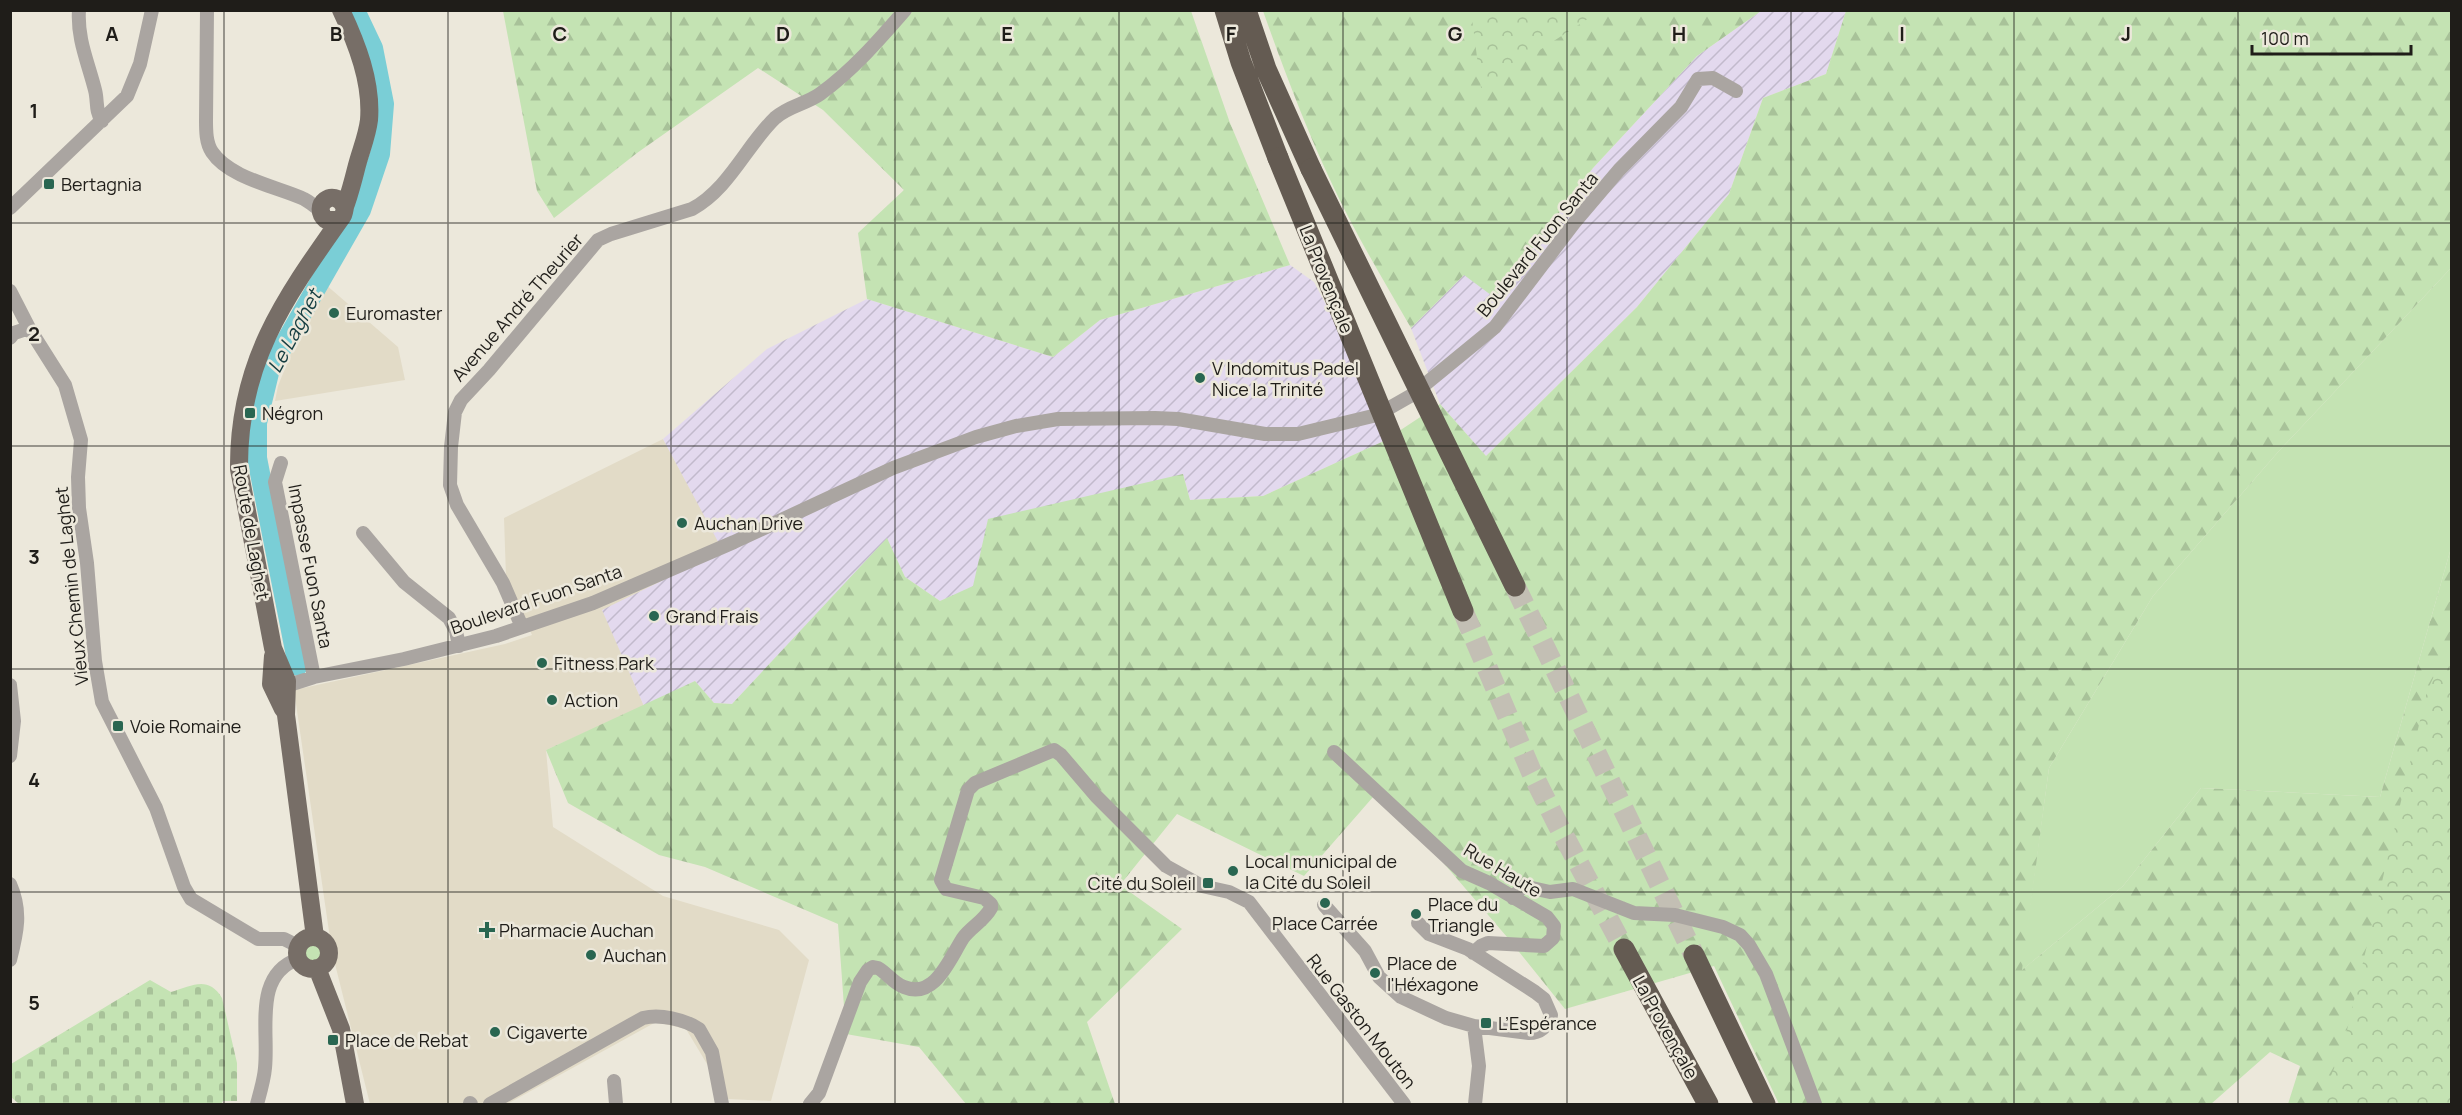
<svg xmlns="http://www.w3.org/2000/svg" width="2462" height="1115" viewBox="0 0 2462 1115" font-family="Manrope,sans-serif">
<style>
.built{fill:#e2dbc7}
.industrial{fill:url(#industrial-furrows)}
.grass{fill:#c4e3b3}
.forest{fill:url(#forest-firs)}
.cemetery{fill:url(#cemetery-stones)}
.park{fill:url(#park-crowns)}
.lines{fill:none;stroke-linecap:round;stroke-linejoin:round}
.river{stroke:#7aced6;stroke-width:20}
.highway-tunnel{stroke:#c3bfb4;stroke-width:21;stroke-dasharray:21 10;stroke-linecap:butt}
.minor{stroke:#aaa5a1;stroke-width:14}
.major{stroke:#776e67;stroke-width:18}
.highway{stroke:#645b52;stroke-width:21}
.highway-bridge{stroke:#645b52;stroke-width:21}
.grid{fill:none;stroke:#1f1d19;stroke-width:1.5;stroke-opacity:0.55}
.poi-dot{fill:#296651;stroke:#ece8db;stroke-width:2}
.labels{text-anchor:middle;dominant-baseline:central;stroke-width:5;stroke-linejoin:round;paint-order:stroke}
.poi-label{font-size:18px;fill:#1f1d19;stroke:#ece8db;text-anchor:start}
.street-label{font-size:18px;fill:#1f1d19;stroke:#ece8db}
.water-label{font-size:20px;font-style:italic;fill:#143d41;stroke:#ece8db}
.grid-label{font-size:20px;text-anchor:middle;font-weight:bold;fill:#1f1d19;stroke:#ece8db;stroke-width:5;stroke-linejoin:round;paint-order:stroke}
</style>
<defs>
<pattern id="industrial-furrows" width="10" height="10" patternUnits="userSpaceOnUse" patternTransform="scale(1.5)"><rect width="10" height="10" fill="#e3d9ee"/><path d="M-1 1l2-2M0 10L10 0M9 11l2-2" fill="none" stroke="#c2bacc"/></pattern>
<pattern id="forest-firs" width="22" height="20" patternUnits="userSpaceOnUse" patternTransform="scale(1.5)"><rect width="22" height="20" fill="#c4e3b3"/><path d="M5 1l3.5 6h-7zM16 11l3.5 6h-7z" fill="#a8c299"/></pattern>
<pattern id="cemetery-stones" width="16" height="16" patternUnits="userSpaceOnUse" patternTransform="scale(1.5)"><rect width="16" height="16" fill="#c4e3b3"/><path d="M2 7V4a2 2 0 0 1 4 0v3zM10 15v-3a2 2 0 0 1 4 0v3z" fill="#a8c299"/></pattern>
<pattern id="park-crowns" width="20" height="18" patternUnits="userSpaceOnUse" patternTransform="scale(1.5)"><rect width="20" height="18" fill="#c4e3b3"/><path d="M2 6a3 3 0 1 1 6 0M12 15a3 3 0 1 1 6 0" fill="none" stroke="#a8c299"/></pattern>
</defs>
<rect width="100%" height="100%" fill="#ece8db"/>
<path class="built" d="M325,284L398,347L405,380L275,401L278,386L295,343Z
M663,439L724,551L603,610L644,706L546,750L553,827L663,896L779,930L809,960L771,1101L728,1099L686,1029L656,1022L507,1104H370L332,952L294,690L505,644L532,635L506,577L504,518Z"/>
<path class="industrial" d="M1761,11H1846L1826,74L1763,98L1729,194L1637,307L1486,456L1440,404L1411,328L1465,274L1495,297L1593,168L1697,56Z
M1290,265L1314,282L1352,354L1384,441L1263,496L1190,500L1183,474L973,587L940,601L905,577L887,539L732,704L714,703L695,681L644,706L602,610L723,551L663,439L767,349L867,299L1053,357L1100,320Z"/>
<path class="grass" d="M2451,268V548L2380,797L2201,788L2123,886L2021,971L2049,768L2153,596L2278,452Z
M302 952a11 11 0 1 1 22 0a11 11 0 1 1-22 0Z"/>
<path class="forest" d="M503,11H1191L1230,123L1290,265L1100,320L1053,357L867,299L858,233L904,190L823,110L758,68L637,153L554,218L537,191Z
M1263,11H1761L1697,56L1593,168L1495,298L1464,275L1411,328C1384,281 1356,235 1333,186C1306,129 1284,70 1263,11Z
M1846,11H2451V268L2278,452L2153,596L2049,768L2022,970L2123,886L2201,788L2380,797L2451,548V1104H2288L2300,1066L2270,1052L2211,1104H1779L1714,966L1565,1009L1507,937L1380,789L1304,876L1177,814L1120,885L1182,929L1087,1022L1115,1104H966L919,1047L846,1034L838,924L705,867L659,855L568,803L546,750L695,681L714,703L732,704L887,538L905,577L940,601L973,586L988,519L1183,474L1190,500L1263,496L1384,441L1440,404L1486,456L1637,307L1729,194L1763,98L1826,74Z"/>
<path class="cemetery" d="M150,980L171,992C192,986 208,975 222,998L237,1063V1101H223L221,1104H19L11,1097V1064Z"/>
<path class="park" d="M1471,11V10L1600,11L1481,88Z
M2451,640V1104H2319L2343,1047L2427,691Z"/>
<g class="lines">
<path class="river" d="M298,666L257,458V423L270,369L361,210L380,154L384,104L373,48L355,10"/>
<path class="highway-tunnel" d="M1515,586L1694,955
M1463,611L1531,771L1557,823L1624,949"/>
<path class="minor" d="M79,10C77,39 88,62 95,90C98,101 95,111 102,121
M207,10L206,120C206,131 206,143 212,152C229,178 278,187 304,199C310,202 315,207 320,210
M10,208L127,96L140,64L152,10
M10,291L29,328L65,385L81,440L78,477L79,508L87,563L95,661L102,702L156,808L184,887L191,899L258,939H284L298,946
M10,338L14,333L29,328
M281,463L275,482L314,677
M363,533L404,582L449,618L456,631L459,646
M522,627L503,583L457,505L450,485L451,447L455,412L461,400L489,370L598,240L611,234L692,209C729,189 746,146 775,118C788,106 806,104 820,94C852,71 879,40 905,10
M10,685L14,721L10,756
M286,686L314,677L404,659L496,636L593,603L734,542L893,468L976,437L1016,426L1058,419L1155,418L1178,419L1265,434H1298L1377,415L1412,395L1495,327L1574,223L1619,170L1681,107L1698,79L1713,78L1736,91
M1334,752L1462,871L1489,883L1547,917L1554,926L1553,938L1544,946L1488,943L1481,946L1473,953
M10,884C22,911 17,933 10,960
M1513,898L1523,886L1550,892L1573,889L1634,913L1675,915L1723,927L1740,935L1749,945L1766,974L1815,1104
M1324,905L1365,951L1379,977L1401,997L1446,1018L1474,1026L1529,1033C1541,1033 1547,1027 1551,1015L1544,999L1535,992L1468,949L1429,934L1418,923
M1474,1026L1479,1066L1475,1104
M614,1081L616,1104
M470,1103L471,1104
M257,1104C260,1093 264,1080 265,1068C269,1030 253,975 298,959
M490,1104L643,1018C660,1014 684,1019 699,1029L712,1052L722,1104
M810,1104L819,1093L860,982L868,970L873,967L878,968C887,973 894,984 904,987C935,1000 950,958 963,938C971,927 984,921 991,908V904L984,898L946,889L941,880L968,790L975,783L1054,750L1061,755L1096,796L1166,866L1202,886L1229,892L1249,902L1404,1104"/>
<path class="major" d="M338,220H326C310,205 334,187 344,206
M273,656L271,684L283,709
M297 953a16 16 0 1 1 32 0a16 16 0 1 1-32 0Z
M315,937L286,715L287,681L273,648L239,469C238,363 284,299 342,217C345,213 344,208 346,204C350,192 353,181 356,169C360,152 367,137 369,120C372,82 357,44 341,10
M317,968L341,1029L355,1104"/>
<path class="highway" d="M1225,10L1241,62L1278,158
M1246,10L1266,69L1311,169
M1624,949L1708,1104
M1694,955L1765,1104"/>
<path class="highway-bridge" d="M1278,158L1463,611
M1311,169L1515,586"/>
</g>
<path class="grid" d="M224,10V1104M448,10V1104M671,10V1104M895,10V1104M1119,10V1104M1343,10V1104M1567,10V1104M1791,10V1104M2014,10V1104M2238,10V1104M10,223H2452M10,446H2452M10,669H2452M10,892H2452"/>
<g class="poi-dot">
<rect x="43" y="178" width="12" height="12" rx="3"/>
<circle cx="334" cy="313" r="6"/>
<circle cx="1200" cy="378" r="6"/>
<rect x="244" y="407" width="12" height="12" rx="3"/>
<circle cx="682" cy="523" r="6"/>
<circle cx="654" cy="616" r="6"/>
<circle cx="542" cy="663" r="6"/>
<circle cx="552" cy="700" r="6"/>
<rect x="112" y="720" width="12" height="12" rx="3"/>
<circle cx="1233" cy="871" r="6"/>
<rect x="1202" y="877" width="12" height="12" rx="3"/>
<circle cx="1325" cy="903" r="6"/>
<circle cx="1416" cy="914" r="6"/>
<path d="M484 921h6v6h6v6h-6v6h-6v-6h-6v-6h6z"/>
<circle cx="591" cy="955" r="6"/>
<circle cx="1375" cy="973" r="6"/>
<rect x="1480" y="1017" width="12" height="12" rx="3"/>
<circle cx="495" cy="1032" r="6"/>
<rect x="327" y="1034" width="12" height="12" rx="3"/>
</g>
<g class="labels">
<g class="poi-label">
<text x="61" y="184">Bertagnia</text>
<text x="346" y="313">Euromaster</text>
<text x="1212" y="368">V Indomitus Padel<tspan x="1212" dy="21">Nice la Trinité</tspan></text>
<text x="262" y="413">Négron</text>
<text x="694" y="523">Auchan Drive</text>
<text x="666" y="616">Grand Frais</text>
<text x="554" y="663">Fitness Park</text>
<text x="564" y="700">Action</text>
<text x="130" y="726">Voie Romaine</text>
<text x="1245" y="861">Local municipal de<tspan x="1245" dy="21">la Cité du Soleil</tspan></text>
<text x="1196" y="883" text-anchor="end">Cité du Soleil</text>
<text x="1428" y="904">Place du<tspan x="1428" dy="21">Triangle</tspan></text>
<text x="1325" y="923" text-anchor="middle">Place Carrée</text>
<text x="499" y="930">Pharmacie Auchan</text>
<text x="603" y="955">Auchan</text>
<text x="1387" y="963">Place de<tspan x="1387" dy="21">l'Héxagone</tspan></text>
<text x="1498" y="1023">L’Espérance</text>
<text x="507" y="1032">Cigaverte</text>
<text x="345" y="1040">Place de Rebat</text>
</g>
<g class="street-label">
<text transform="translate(1537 244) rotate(-51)">Boulevard Fuon Santa</text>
<text transform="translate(1327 279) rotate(68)">La Provençale</text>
<text transform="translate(517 307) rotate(-49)">Avenue André Theurier</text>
<text transform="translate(252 532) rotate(80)">Route de Laghet</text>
<text transform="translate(311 566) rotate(79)">Impasse Fuon Santa</text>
<text transform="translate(71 586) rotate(-96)">Vieux Chemin de Laghet</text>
<text transform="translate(536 599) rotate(-19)">Boulevard Fuon Santa</text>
<text transform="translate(1503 870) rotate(31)">Rue Haute</text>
<text transform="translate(1362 1021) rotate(52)">Rue Gaston Mouton</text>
<text transform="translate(1666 1027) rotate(61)">La Provençale</text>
</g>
<g class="water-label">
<text transform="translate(294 331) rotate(-62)">Le Laghet</text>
</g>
</g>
<g class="grid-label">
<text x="112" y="41">A</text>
<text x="336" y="41">B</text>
<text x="560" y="41">C</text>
<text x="783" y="41">D</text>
<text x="1007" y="41">E</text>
<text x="1231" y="41">F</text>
<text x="1455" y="41">G</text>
<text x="1679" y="41">H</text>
<text x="1902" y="41">I</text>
<text x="2126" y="41">J</text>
<text x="34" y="118">1</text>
<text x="34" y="341">2</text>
<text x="34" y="564">3</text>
<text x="34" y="787">4</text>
<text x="34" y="1010">5</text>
</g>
<rect width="2462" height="1115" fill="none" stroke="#1f1d19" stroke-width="24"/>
<path d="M2252 45v9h159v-9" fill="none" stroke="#1f1d19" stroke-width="3"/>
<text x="2261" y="45" font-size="18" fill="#1f1d19" stroke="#ece8db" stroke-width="4.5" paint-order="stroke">100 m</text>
</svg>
